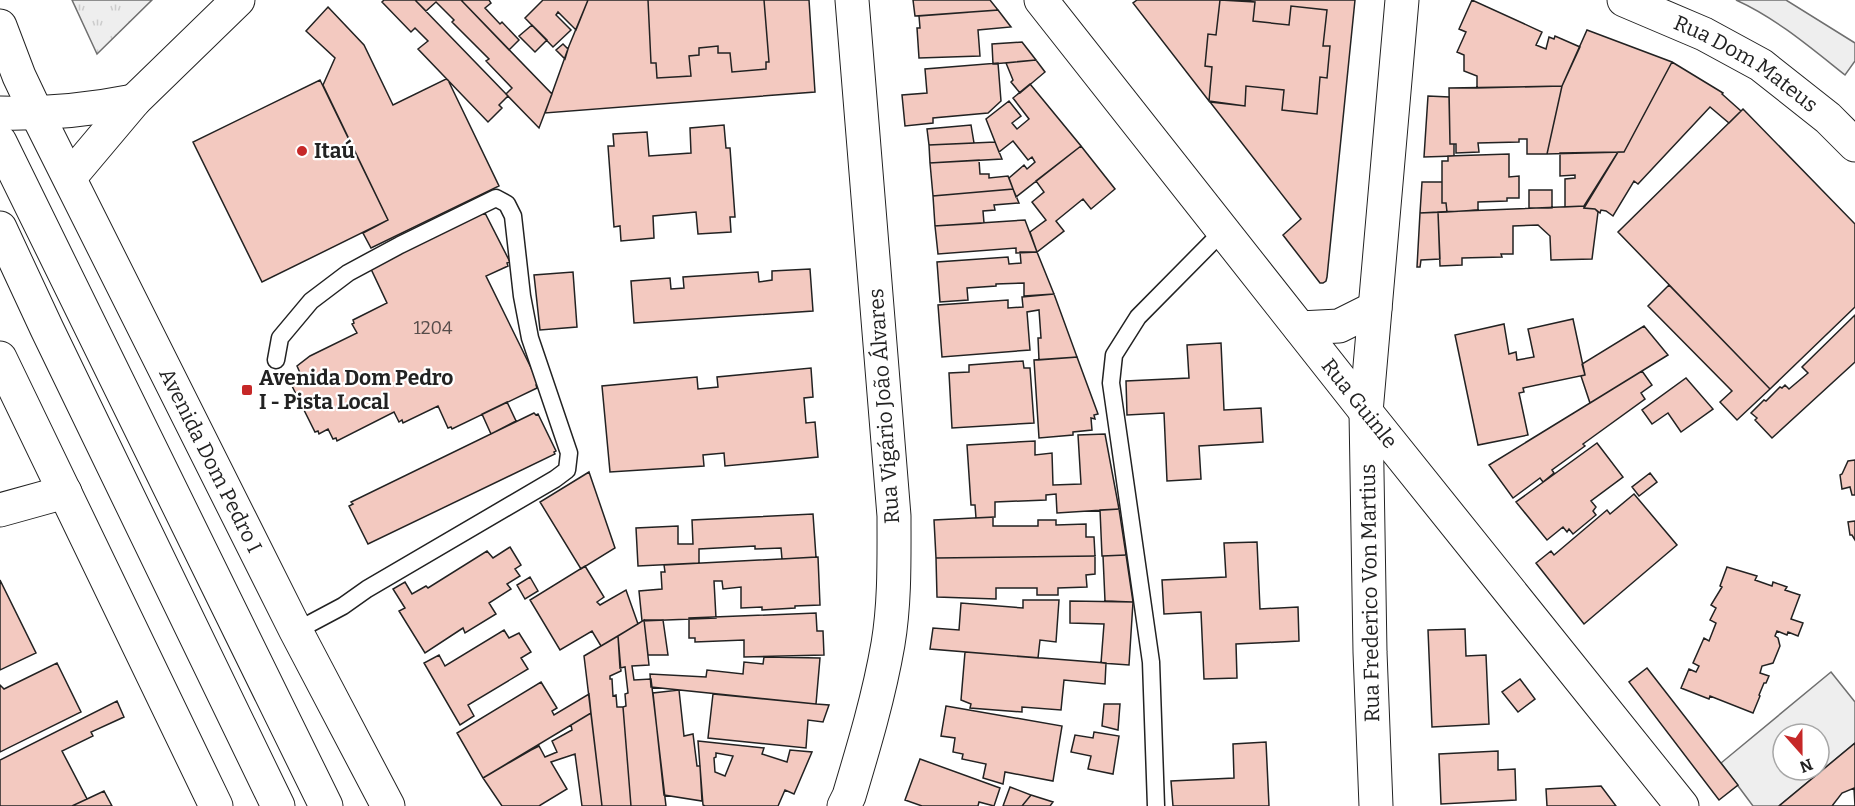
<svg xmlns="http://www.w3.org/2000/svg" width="1855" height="806" viewBox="0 0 1855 806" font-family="Bitter,serif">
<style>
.green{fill:#eee;stroke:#6f6f6f;stroke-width:1.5;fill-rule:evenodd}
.park{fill:url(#park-tufts);stroke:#6f6f6f;stroke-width:1.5}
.building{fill:#f3c9c0;stroke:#222;stroke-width:1.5;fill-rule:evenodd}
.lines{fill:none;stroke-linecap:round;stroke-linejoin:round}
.lane-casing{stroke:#222;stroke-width:19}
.street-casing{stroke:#222;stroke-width:35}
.primary-casing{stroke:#222;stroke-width:35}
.lane{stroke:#fff;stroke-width:16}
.street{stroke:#fff;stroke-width:33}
.primary{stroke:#fff;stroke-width:33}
.poi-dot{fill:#c62828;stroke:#fff;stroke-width:2}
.labels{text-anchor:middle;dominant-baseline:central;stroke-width:4.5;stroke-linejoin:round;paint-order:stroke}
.number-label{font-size:18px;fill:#564c4a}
.street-label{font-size:21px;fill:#222;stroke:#fff}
.poi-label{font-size:21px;font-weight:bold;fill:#222;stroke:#fff;text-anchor:start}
</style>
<defs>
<pattern id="park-tufts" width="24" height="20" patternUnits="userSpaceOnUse" patternTransform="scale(1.5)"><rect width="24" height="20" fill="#eee"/><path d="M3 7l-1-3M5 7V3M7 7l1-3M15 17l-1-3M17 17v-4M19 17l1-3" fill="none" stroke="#ccc"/></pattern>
</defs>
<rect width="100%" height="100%" fill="#fff"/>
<path class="green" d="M1736,0H1786L1855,43V61L1845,75C1811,48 1776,18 1736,0Z
M1831,672L1855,702V743L1779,806H1753L1721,763ZM1783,734H1819V770H1783Z"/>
<path class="park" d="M72,0H152L97,54Z"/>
<path class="building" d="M384,0H415L508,96L499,105L502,108L488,122L418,49L428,41L415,28L411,32L382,2Z
M415,0H461L552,94L539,128L506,94L512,88L486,61L489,59L452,22L454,20L436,2L426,11Z
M461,0H489L491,3L485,8L500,24L502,22L519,40L509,50Z
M543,0H588L576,30L558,12L556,15L571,30L553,47L525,18Z
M588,0H648L651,63H656L657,78L691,76L689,56L699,55V48L718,46V53H730L732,72L766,69V62H769L764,0H809L815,92L545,113L569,46Z
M648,0H764L769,62H766V69L732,72L730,53H718V46L699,48V55L689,56L691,76L657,78L656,63H651Z
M913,0H990L998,10L915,16Z
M1137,0H1220L1216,35L1208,34L1205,66L1212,67L1209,101L1133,3Z
M1220,0L1255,2L1253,21L1289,25L1291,6L1327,10L1323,46H1330L1327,78L1320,77L1317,114L1282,110L1284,90L1246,86L1245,106L1209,101L1212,67L1205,66L1208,34L1216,35Z
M1234,0H1355L1327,277L1326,281L1323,283H1320L1283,235L1301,219L1210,102L1245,106L1246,86L1284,90L1282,110L1317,114L1320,77L1327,78L1330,46H1323L1327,10L1291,6L1289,25L1253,21L1255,2Z
M1472,0L1542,32L1536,45L1546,49L1549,37L1554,39L1555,36L1580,47L1562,86L1477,88V76L1464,71V55L1457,52L1466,32L1459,29Z
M328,7L364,45L393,105L446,79L448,80L499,186L371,248L363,233L388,220L323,85L335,58L306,31Z
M998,10L1011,27L978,30L980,56L919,58L917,28H920L919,16Z
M532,25L547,40L535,52L519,36Z
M1587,30L1672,62L1624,152L1547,154L1562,86Z
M1022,42L1036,60L993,64L992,44Z
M563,44L568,49L565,59L556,50Z
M1036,60L1045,72L1020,93L1011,82L1013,80L1006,63Z
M1672,62L1723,93L1722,94L1741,111L1729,123L1710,107L1638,184L1634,181L1613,216L1606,211L1601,210L1600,213L1595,209L1584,208L1618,152H1624Z
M998,63L1001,101L988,113L933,118V123L905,126L902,95L927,93L925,69Z
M320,80L388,220L262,282L193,142Z
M1030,84L1081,146L1016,197L1009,178L1024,165L1027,169L1035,162L1032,157L1028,160L1013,141L999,152L986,119L1009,101L1021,116L1012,123L1017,129L1029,119L1013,98Z
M1562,86L1547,154H1527V139H1519V142L1478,143L1479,152L1456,153V144H1450L1449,88Z
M1428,96L1449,97L1450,144H1454V156L1424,157Z
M1743,109L1855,224V307L1770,389L1618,232Z
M724,125L726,148H730L735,217H730L731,232L698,234L696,212L653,216L654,238L621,241L620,226L614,227L608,146H614L613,134L647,132L649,156L691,153L690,128Z
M971,125L974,143L929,145L927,129Z
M995,142L1002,159L930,163L929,145Z
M1081,146L1115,189L1091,209L1083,199L1056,221L1064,231L1037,252L1030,232L1046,220L1032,202L1044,192L1036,181Z
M1618,152L1584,206L1565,207V179L1575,178V175L1560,176V153Z
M1509,154V177L1519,176V198H1507V201L1478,202V210L1447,212L1446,203H1442V161H1448V156Z
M979,160L980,174H989V178L1008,176L1013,189L933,196L930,163Z
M1422,182H1442V203H1446L1447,212L1420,213Z
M1013,189L1019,203L994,205L995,210L983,211L984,223L935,226L933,196Z
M1529,190H1552V208H1529Z
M1584,206V208L1595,209L1598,212L1592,259L1551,260L1550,236L1538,225L1513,226V254H1501L1502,257L1462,258V265L1440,266L1438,212Z
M482,212L483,214L485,213L510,262L507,263L508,266L486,276L539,384L536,385L537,388L452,429L451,427L448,428L438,406L403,423L402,420L399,422L394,412L337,441L336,438L333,439L328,429L319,434L318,431L315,432L291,384L294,383L292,379L301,375L297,366L310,356L357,333L352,324L354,323L353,320L387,303L371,269Z
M1438,212L1440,259L1421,260L1420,267H1417L1420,213Z
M1025,220L1037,252L1016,253V248L938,254L935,226Z
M1020,252H1037L1054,294L1024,296V283L996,284V286L967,288L968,300L940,302L937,262L1008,257L1009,264L1021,263Z
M810,269L813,311L634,323L631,281L670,278L671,289L684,288L683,277L758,272L759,282L772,280V271Z
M573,272L577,327L540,330L534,275Z
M1669,285L1770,389L1737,420L1720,402L1732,391L1648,306Z
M1054,294L1077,357L1039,360L1038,338H1041L1039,310L1027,312L1030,350L942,357L938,305L1008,300V308L1023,307L1022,297Z
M1855,315V362L1772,438L1755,420L1757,418L1751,413L1764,400L1766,401L1780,387L1782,388L1785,385L1789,389L1808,373L1802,367Z
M1573,319L1585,375L1523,388L1524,392L1519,393L1528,435L1478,445L1455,335L1504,324L1509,354L1516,352L1517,360L1534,357L1528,329Z
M1644,326L1668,355L1590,403L1581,376L1585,375L1582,364Z
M1221,343L1224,410L1261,408L1263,442L1199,446L1201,479L1167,481L1164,413L1127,415L1126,381L1189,378L1187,345Z
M1077,357L1098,414L1094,415L1095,419L1091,418L1092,430L1073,432V435L1039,438L1034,360Z
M1023,361L1024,368H1030L1034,423L952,428L949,373L969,372V365Z
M811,368L813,397L804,398L806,423L815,422L818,457L725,466L724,453L703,455L704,466L610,472L602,386L697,377L698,389L718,387L717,377Z
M1642,371L1652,385L1641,393L1645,399L1583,444L1585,446L1552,470L1554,473L1543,482L1540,478L1513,498L1489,465Z
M1686,378L1713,409L1681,432L1668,413L1652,424L1642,410Z
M507,402L516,421L491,434L482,414Z
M534,413L536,415L538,414L556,451L554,452L555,454L368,544L349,506L353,504L351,502Z
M1105,434L1119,509L1057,513L1056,494L1046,495V500L995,502V517L976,518L975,505H971L967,445L1035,441V455L1052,453L1053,485L1081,484L1078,435Z
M1597,443L1623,477L1591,501L1596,507L1593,511L1596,515L1573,534L1569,529L1567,532L1563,527L1547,540L1516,502Z
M1855,460V495H1852L1850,487L1842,489L1840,475L1842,474L1848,461Z
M589,472L615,548L581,569L540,502Z
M1650,473L1657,482L1639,496L1632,487Z
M1634,494L1677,545L1584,624L1536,563L1551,551L1554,555L1607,510L1610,514Z
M1119,509L1126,555L1102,556L1100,510Z
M813,514L816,557L782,559L781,548L755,549V546L699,549V563L638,566L636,528L678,526V544H693L692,520Z
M993,517V526H1038V520H1056V525L1086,524V537H1094L1095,556L936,558L934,520Z
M1855,521V540L1852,535H1850L1848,522Z
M1257,542L1260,609L1298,607L1299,641L1236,644L1237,678L1204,679L1201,612L1164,614L1162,580L1226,577L1224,543Z
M510,547L521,565L515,569L520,576L507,584L511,589L489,603L496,614L465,633L463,628L425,653L399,611L405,608L393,589L405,582L412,594L426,586L428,588L487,551L493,558Z
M1126,555L1133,602L1105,601L1103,556Z
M1095,556V574L1086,575L1087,587L1058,588V595H1037V588H996V599L937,597L936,558Z
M818,557L820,605L795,606V608L762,610V607L741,608V587L723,589L722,581H714L716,618L642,621L639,591L662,589L661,572H665L664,565Z
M585,566L604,597L597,602L600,605L626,590L638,624L601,646L592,631L560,650L530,600Z
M1727,567L1757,576L1755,580L1772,586L1773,582L1787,587L1785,590L1800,595L1791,619L1803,623L1798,636L1788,632L1787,635L1777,631L1775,636L1778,638L1780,646L1773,663L1762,666L1760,673L1769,676L1766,683H1764L1759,695L1760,696L1753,713L1710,696L1709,699L1681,688L1689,669L1696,672L1699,666L1693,663L1704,638L1709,641L1716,623L1710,620L1716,608L1711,605L1722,587L1720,586Z
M530,577L538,591L525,599L517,585Z
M0,580L36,653L0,670Z
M1023,600H1059L1056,642L1040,640L1038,658L930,649L933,628L959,630L961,603L1023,608Z
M1070,601L1133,602L1129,665L1101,663L1104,624L1070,623Z
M816,613L817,631H823L824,655L744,657V640L695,642V638H689V618Z
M644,620H663L668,655H648Z
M644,620L649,665L632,666L634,680L651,679L666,806H631L623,707L626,706L625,694L628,693L625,667L620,668L618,636Z
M1465,629L1466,656L1486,655L1489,724L1432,727L1428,630Z
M504,630L509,638L519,633L531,652L521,658L528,669L468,705L474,716L460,725L424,663L439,655L445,666Z
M618,636L621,671L610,676V679H612L613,696L616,695L617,707H623L631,806H602L584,656Z
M965,652L1106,663L1105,684L1064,680L1061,710L1022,707V712L970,708L971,704L961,700Z
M764,657L820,658L816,704L651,687L650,674L706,677L707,670L743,674L744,662L763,664Z
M57,663L81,712L0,752V685L4,689Z
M1647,668L1738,785L1719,800L1629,682Z
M1520,679L1535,699L1518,712L1502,692Z
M541,682L557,708L552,711L554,715L589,694L591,713L483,778L457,733Z
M679,690L684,736L693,734L697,766H700L702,801L664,795L653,693Z
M713,694L816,704L829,705L823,722L808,720L806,748L708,738Z
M117,701L124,717L91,732L93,736L62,751L87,799L72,806H0V760Z
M1104,704H1120L1118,730L1102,726Z
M946,706L1062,726L1053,781L1005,772L1003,784L983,778L986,764L962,759L963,754L953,752L955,738L941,736Z
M591,713L602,806H582L575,754L551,762L567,789L539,806H502L483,778L531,750L539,746L545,757L557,752L552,741L572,730L571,725Z
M1094,732L1119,736L1113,774L1088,769L1091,756L1071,752L1075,735L1093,738Z
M698,741L764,748L762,754L787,762L790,750L812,752L794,794L785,790L778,806H705L703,805ZM716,753L733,756L725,776L715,772L714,758L716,757Z
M1266,742L1269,806H1173L1171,781L1234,778L1233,744Z
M1855,743V806H1779Z
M1498,751V770L1515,769L1516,800L1441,804L1439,754Z
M920,759L1000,788L994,806L979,802L978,806H922L905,800Z
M1601,786L1616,806H1547L1546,789Z
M1010,787L1031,795L1022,806H1003Z
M1854,788L1855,806H1832L1842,793Z
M104,791L112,806H72L87,799Z
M1031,795L1053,802L1050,806H1022Z"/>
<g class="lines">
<g class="lane-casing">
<path id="lane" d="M276,360L280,338L311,301L348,273L400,245L496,198L507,204L513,216L522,296L530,338L569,453L567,470L555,479L367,589L343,606L296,631
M1156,806L1151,662L1111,383L1114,355L1138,317L1223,231"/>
</g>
<g class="street-casing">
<g id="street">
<path id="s1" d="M1041,0L1366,412L1682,806"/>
<path id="s2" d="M1624,0L1704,34L1761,65L1828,118L1855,145"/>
<path d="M0,113C46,114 89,110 134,101"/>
<path d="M70,177L134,101L238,0"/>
<path d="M1300,328L1339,326L1375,308"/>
<path d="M0,510L65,492"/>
<path d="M844,806L849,796C864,746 879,696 888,644C895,602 894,559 894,516L852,0"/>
<path d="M1376,806L1370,652L1366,412L1402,0"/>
</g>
</g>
<g class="primary-casing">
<g id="primary">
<path id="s3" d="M0,26L19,76L37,114L296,631L388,806"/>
<path d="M0,142L326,806"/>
<path d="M0,228L47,329L278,806"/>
<path d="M0,358L216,806"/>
</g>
</g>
<use href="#lane" class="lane"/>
<use href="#street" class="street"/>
<use href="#primary" class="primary"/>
</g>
<g class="poi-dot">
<circle cx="302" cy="151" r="6"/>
<rect x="241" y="384" width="12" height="12" rx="3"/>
</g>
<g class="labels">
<g class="number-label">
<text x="433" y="328">1204</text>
</g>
<g class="street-label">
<text stroke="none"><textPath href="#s2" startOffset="138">Rua Dom Mateus</textPath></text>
<text stroke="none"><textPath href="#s1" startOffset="514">Rua Guinle</textPath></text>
<text transform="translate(884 406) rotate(-94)">Rua Vigário João Álvares</text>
<text stroke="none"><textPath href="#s3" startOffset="483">Avenida Dom Pedro I</textPath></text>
<text transform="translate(1370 593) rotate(-91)">Rua Frederico Von Martius</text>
</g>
<g class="poi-label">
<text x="314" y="151">Itaú</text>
<text x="259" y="378">Avenida Dom Pedro<tspan x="259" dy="24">I - Pista Local</tspan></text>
</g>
</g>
<g transform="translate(1801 752) rotate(159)"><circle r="28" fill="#ffffff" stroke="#a7a7a7" stroke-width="1.5"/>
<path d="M0-4.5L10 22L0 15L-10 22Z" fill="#c62828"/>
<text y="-9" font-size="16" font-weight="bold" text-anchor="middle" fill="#222222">N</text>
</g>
</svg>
